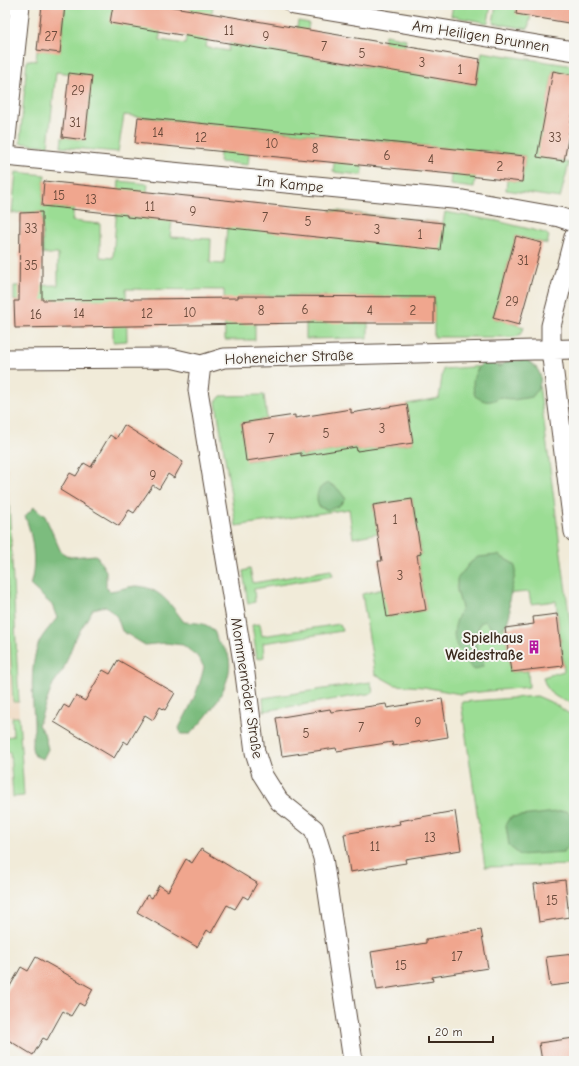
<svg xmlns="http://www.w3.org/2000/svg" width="579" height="1066" viewBox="0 0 579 1066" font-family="'Comic Neue',sans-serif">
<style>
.built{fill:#efd6bc}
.green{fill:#9bdd94;stroke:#6b8459}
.forest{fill:#7cbc7e;stroke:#5c734e}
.building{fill:#f0a68e}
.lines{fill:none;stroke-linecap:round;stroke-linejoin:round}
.street-casing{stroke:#56473a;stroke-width:21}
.street{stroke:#fff;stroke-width:19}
.labels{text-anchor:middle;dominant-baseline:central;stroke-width:4;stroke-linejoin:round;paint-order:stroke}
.number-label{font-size:13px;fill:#68493a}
.street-label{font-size:15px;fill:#3b2a1e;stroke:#f6f6f2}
.poi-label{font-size:15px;font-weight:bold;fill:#3b2a1e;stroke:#f6f6f2;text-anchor:end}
</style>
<rect width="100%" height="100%" fill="#f6f6f2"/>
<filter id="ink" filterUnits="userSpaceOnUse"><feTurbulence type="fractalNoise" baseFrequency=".025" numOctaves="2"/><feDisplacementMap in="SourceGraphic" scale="8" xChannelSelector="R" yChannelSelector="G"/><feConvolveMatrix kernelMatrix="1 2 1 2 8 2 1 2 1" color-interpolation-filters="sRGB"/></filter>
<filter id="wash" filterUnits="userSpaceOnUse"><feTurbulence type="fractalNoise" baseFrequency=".012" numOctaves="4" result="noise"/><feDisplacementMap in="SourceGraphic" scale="16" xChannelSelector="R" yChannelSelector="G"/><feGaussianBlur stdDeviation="0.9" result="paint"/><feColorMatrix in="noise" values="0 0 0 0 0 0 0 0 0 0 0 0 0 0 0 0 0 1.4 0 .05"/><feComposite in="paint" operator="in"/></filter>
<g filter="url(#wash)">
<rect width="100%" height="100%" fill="#f1ebd9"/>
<path class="built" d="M8,468L19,717H5V469Z"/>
<path class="green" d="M65,5H113L160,31V40L185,44L191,5L213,6L206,47L228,51L230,43L292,54L298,21L309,23L303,56L378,69L385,35L406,39L401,72L476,85L482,52L574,66V75L553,71L538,156L569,163L560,198L506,190L507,180L522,182L525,156L478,150L474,188L450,185L454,149L365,139L362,175L333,172L337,137L252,128L248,165L219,162L223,126L124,115L118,152L61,147L62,137L85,140L91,76L56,72L48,146L20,143L27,60L36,61L37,50L60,52Z
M453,5L467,7V5H491L488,23L451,16Z
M496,5H533L528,29L493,23Z
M16,172L45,175L42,206L74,209L72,221L100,224V257L113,258L119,181L148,184L147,193L129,191L127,217L172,221L170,237L211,239L210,263L224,264L227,227L328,236L330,210L443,223L445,212L497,221L545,233L549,236L547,244L516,236L493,318L524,327L522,333L516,337H434V297H349L348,323H368V338L306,339V323H327L326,296H239L255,324V340H225L224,290L126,289L127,341L113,342V326L100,300L14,301V286L58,285V254H43L42,212L12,213Z
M529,363L537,369L574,653V703C559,701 546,693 543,677L564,671L556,601L531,604L529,592L503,594L502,607L511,672L528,671L529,687L460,694L424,687L395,685L375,674L362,594L383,589L388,617L426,610L417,555L421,554L412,499L373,505L378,533L353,538L349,509L236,526L216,402L221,396L264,395L267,419L241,423L247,461L301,453V456L356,447L357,451L413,443L407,404L439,398L443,369Z
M5,502H9L19,702H13L5,540Z
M250,569L253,583L331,570L333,576L254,589L255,602L248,604L243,571Z
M260,624L262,636L340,624L342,631L263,643L264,657L257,659L252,625Z
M371,682L373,693L264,711L263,698Z
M537,696L553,703L574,717V865L485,867L461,702Z
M12,717H19L24,796L13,797L10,752H5V737L13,736Z"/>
<path class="forest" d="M527,360C543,370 545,382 532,397L513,400L500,397C490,403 486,403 475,396C471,381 473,374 483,362H489L499,367L508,361Z
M329,483L338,489L346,499L339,506L328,510L319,507C315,496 317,486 329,483Z
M34,507L45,516L61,552L70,557L96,555L106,571V587L110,591C118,590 127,587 135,586C159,586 171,605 184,622C194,623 206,622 213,630C216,633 216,638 218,642C221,646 226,649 228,654C237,680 208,717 190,734H181L179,728C191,705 198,692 204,667L197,656L183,645L165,643L145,645L122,631L117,617L106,606L93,609L75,639L63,670L53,684L38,725L44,733L48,749L43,759L35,756C28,745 35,736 34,724C33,698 29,670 38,645C41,636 51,626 57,618L52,605L30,585C37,565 33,536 25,516Z
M498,555L514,564L516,570L509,600L510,613L507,623L496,635L492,634L490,626L485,621L480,623C475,636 473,648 483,658V666L475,670C468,665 468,663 464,655C463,652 460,651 458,648C450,635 456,620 462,608L457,591V579L470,563L478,557Z
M566,811L574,819V839L563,852L520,855L509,846L506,825L511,817Z"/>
<g id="blocks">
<path class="building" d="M42,5H65L60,53L37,50Z
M113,5H162L480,59L476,85L110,23Z
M517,5H574V24L516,14Z
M553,71L574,75V106L564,161L537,157Z
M69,73L92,76L85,140L62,137Z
M138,117L525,156L522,182L451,174L135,143Z
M44,181L443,223L440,250L127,217V215L42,206Z
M42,212V300L238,298V296L434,297V323H306L15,328L14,301H19L20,213Z
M516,236L542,243L519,325L493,318Z
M407,404L413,443L357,451L356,447L301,456V453L246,461L241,423L295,415V418L351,409V413Z
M124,425L183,462L174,478L168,474L159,489L153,485L134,513L129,510L119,526L60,490L70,473L76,476L84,463L91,467L110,435L116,439Z
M412,499L421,554L417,555L426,610L387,617L378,561H382L373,505Z
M557,614L563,666L511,672L505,628L534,624L533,617Z
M118,660L175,693L165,710L160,707L153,720L145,715L128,744L124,741L114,758L54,722L64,705L69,708L76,696L85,701L103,670L110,674Z
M442,699L448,737L393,746L392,742L337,751L336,748L282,756L276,718L330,709L331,712L386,704L387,708Z
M455,811L461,850L405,859L406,863L350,872L344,834L400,824L399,821Z
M201,849L257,883L248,899L243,896L235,909L227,905L211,933L207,930L197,947L137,912L147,895L152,898L159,885L168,891L186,859L192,863Z
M565,880L569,917L539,922L534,884Z
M481,930L488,968L432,977L433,981L377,990L371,952L426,943V939Z
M574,954V983L550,986L546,957Z
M36,957L93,989L84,1006L79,1003L71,1016L63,1011L47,1040L43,1038L33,1055L5,1038V995L21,967L28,971Z
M574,1038V1061H542L539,1043Z"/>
</g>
</g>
<g filter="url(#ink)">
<use href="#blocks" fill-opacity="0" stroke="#56473a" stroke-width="1"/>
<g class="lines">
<g class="street-casing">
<path id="street" d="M294,5L574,51
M5,147L20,5
M5,156L463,200L559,217L574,222
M574,237L551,326V350L574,532
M5,359L171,358L201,365L224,358L574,349
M201,365L198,390L245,674L255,752L262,774L279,801L314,829L323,858L353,1061"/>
</g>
<use href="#street" class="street"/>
</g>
</g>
<defs>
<g id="building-bare" transform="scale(1.08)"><path d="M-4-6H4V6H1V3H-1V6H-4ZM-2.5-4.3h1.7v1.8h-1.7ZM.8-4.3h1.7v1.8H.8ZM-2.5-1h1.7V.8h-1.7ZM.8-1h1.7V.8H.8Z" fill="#b5179e" stroke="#f6f6f2" stroke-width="2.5" paint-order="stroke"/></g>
</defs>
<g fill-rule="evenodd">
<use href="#building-bare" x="534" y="647"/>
</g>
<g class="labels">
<g class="number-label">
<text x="229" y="30">11</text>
<text x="51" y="36">27</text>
<text x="266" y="36">9</text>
<text x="324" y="46">7</text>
<text x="362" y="53">5</text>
<text x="422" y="62">3</text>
<text x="460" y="69">1</text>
<text x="78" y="90">29</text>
<text x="75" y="122">31</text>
<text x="158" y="132">14</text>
<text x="201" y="137">12</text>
<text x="555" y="137">33</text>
<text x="272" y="143">10</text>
<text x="315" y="148">8</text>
<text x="387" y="155">6</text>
<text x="431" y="159">4</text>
<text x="500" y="166">2</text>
<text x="59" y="195">15</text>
<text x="91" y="199">13</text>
<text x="150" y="206">11</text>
<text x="193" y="211">9</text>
<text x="265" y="217">7</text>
<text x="308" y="221">5</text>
<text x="31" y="228">33</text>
<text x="377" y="229">3</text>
<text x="420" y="234">1</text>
<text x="523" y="260">31</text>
<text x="31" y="265">35</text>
<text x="512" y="301">29</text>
<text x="305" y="309">6</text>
<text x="261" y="310">8</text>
<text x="370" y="310">4</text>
<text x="413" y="310">2</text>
<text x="190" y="312">10</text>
<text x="79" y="313">14</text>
<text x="147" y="313">12</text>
<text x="36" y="314">16</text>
<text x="382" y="428">3</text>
<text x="326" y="433">5</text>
<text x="271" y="438">7</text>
<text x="153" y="475">9</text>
<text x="395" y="519">1</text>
<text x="400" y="575">3</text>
<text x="418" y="722">9</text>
<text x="361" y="727">7</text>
<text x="306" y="733">5</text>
<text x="430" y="837">13</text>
<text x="375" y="846">11</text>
<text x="552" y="900">15</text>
<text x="457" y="956">17</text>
<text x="401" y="965">15</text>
</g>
<g class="street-label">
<text transform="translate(481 36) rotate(9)">Am Heiligen Brunnen</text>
<text transform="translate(290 184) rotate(6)">Im Kampe</text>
<text transform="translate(289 357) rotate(-2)">Hoheneicher Straße</text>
<text transform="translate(247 688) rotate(81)">Mommenröder Straße</text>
</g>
<g class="poi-label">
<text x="523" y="638">Spielhaus<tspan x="523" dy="17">Weidestraße</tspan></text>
</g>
</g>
<rect width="579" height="1066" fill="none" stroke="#f6f6f2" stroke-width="20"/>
<path d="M429 1036v6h64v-6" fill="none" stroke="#3b2a1e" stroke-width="2"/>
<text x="435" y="1036" font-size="12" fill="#3b2a1e" stroke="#f6f6f2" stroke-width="3" paint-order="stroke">20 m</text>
</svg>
